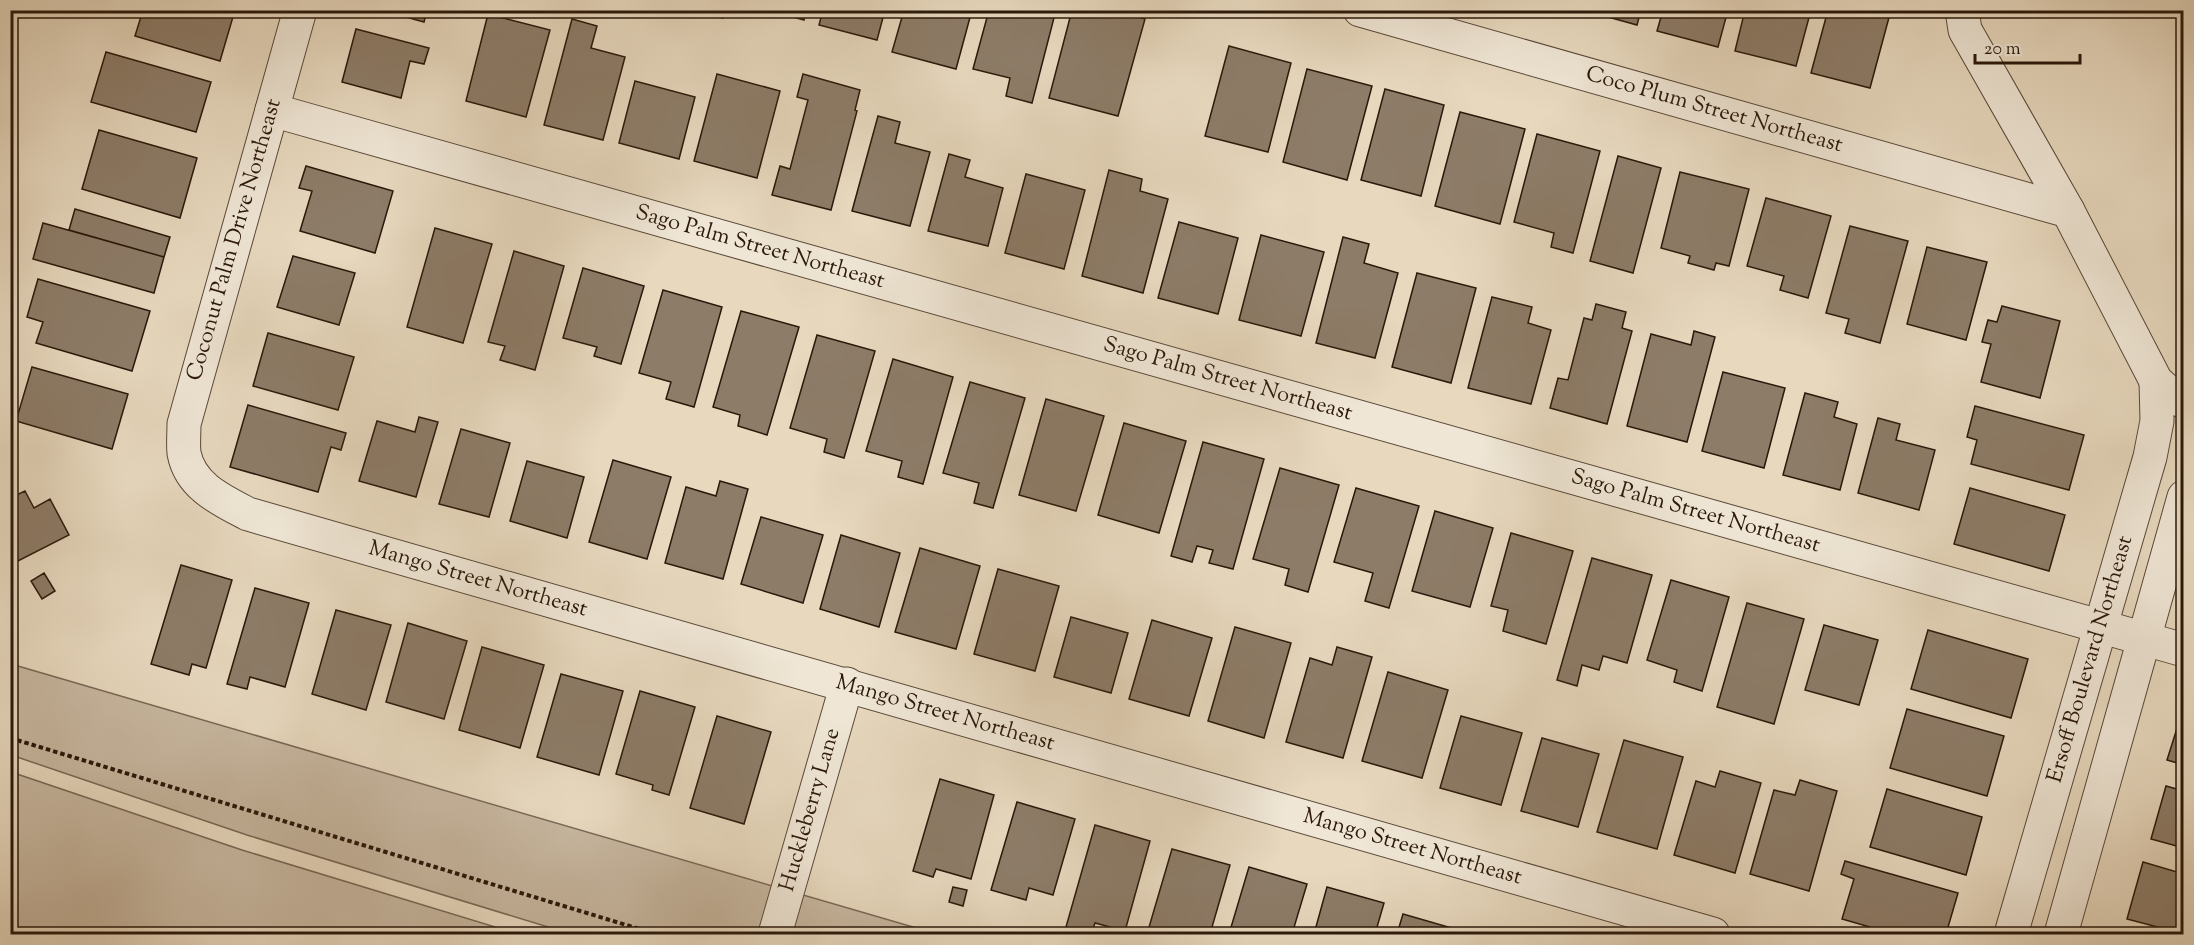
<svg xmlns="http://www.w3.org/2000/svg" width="2194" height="945" viewBox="0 0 2194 945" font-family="'Sorts Mill Goudy',serif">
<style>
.green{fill:#c7b7a0;stroke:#796856;stroke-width:1.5}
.building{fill:#8d7c68;stroke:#2b180b;stroke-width:1.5}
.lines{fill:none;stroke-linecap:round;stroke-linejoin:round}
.street-casing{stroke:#5a4838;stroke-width:35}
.path{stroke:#2b180b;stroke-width:4;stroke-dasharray:4.5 3;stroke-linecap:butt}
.street{stroke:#efe6d5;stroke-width:33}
.labels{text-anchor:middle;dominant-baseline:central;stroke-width:4.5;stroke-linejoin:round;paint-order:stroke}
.street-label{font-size:22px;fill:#2b180b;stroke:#efe6d5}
</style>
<rect width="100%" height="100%" fill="#e7d8be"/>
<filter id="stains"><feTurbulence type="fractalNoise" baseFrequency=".00333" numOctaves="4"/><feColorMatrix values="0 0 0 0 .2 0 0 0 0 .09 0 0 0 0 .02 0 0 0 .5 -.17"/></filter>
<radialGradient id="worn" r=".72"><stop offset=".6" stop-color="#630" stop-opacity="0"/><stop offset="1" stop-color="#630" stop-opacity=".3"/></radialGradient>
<path class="green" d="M11,664L937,934H571L247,835L11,755Z
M11,772L242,850L518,934H11Z"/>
<path class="building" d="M143,10H235L220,61L135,36Z
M381,10H427L424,22Z
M695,10H725L723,18Z
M768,10H806L804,20Z
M823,10H885L877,40L819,25Z
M904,10H972L956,69L892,52Z
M989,10H1056L1032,103L1006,96L1010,78L973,69Z
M1072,10H1113L1145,19L1118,116L1049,98Z
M1583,10H1641L1637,25Z
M1663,10H1728L1718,47L1657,31Z
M1745,10H1811L1796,66L1735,51Z
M1828,10H1891L1870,88L1811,73Z
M488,14L550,30L526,117L466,101Z
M572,19L597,26L591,48L625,57L603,140L544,125Z
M356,29L429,48L424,64L410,61L401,98L342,82Z
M1229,46L1291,63L1268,152L1205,136Z
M106,52L211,82L196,132L91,102Z
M1307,69L1372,86L1347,180L1283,162Z
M717,74L780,91L757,178L694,161Z
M803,74L860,90L855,110L857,111L831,210L772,195L780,166L790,169L808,100L797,97Z
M635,81L695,97L679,159L619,143Z
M1385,89L1444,105L1421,196L1361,180Z
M1460,112L1525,129L1500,224L1435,206Z
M878,116L900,122L895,143L930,152L910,226L852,211Z
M99,130L197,158L180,218L82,189Z
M1537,134L1600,151L1573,253L1551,247L1554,233L1514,222Z
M949,154L970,160L965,177L1003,188L988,246L928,231Z
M1618,156L1661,168L1633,273L1590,261Z
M306,166L393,191L375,253L300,231L312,191L299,188Z
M1109,170L1142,179L1140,191L1168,199L1143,293L1082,276Z
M1680,172L1749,189L1729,266L1716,263L1714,270L1688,263L1690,256L1661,248Z
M1026,174L1085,190L1064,269L1005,253Z
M1766,198L1831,216L1808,298L1780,290L1784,276L1747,266Z
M75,209L170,237L164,257L69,230Z
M1179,222L1238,238L1218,314L1158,298Z
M43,223L164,257L154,293L33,259Z
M1850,226L1908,241L1880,343L1845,333L1849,319L1826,313Z
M435,228L492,244L463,343L407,327Z
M1261,235L1324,252L1301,336L1239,320Z
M1343,237L1369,244L1364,263L1398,273L1375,358L1316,343Z
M1927,247L1987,262L1966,340L1907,324Z
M514,251L564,266L535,370L500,360L505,346L488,342Z
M293,256L355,273L339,325L277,307Z
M583,268L644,286L621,364L594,356L597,347L563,338Z
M1417,273L1476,288L1451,383L1392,367Z
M38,279L150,311L132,371L36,343L43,322L27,317Z
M663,290L722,307L694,407L666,399L671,382L639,373Z
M1492,297L1532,307L1528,323L1551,330L1531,404L1468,388Z
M1596,304L1626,312L1622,328L1632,331L1607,424L1550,408L1558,378L1568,380L1584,318L1592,320Z
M2002,306L2060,321L2040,398L1981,382L1991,344L1982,342L1988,320L1997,322Z
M741,311L799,327L767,435L738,426L740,415L713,407Z
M1694,331L1715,337L1687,442L1627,426L1651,334L1691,345Z
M268,333L354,357L338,410L253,386Z
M817,335L875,351L844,458L824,452L827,439L790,428Z
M893,359L953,377L923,484L898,477L902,461L866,451Z
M32,367L128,394L112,449L16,421Z
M1723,372L1785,388L1764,468L1702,451Z
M970,382L1025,398L993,508L974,503L979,483L943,473Z
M1805,393L1838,402L1834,417L1857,424L1840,490L1783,475Z
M1046,399L1104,416L1076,511L1019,495Z
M248,405L346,433L341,450L331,447L318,492L230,467Z
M1975,406L2084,435L2069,490L1971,464L1977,440L1967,437Z
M419,417L438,422L416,497L359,481L377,421L415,432Z
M1878,418L1900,424L1896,440L1935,450L1919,510L1858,493Z
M1124,423L1186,441L1159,533L1098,515Z
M461,429L510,443L489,517L439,504Z
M1203,442L1264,459L1233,569L1209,563L1213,550L1197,546L1192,562L1171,556Z
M613,460L671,477L647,559L589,542Z
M527,461L584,477L567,538L510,521Z
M1280,468L1339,485L1308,592L1285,585L1289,569L1253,559Z
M720,481L748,489L723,579L665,563L686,487L716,496Z
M1356,488L1419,506L1389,608L1365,601L1373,573L1334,562Z
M1970,488L2065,515L2049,571L1954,544Z
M25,491L34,508L50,499L69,535L10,565V498Z
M1435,511L1493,528L1470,607L1412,591Z
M761,517L823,535L803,603L741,584Z
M1511,533L1573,551L1546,644L1503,631L1508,610L1491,606Z
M841,535L900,553L879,627L820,609Z
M920,548L980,566L956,649L895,632Z
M1592,558L1652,575L1627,663L1603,656L1599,670L1582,665L1577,686L1557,680Z
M181,565L232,580L206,668L192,664L189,675L151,664Z
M998,569L1059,586L1035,671L974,654Z
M44,573L55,591L42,599L31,581Z
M1671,580L1729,597L1702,691L1674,682L1677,670L1647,660Z
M255,588L309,603L285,687L250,677L247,689L227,684Z
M1747,603L1804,619L1774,724L1717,707Z
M336,610L391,625L366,710L312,694Z
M1071,617L1128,633L1111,693L1054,677Z
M1152,620L1212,638L1189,716L1129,699Z
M408,623L467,641L444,719L386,702Z
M1824,625L1878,640L1859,705L1805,690Z
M1235,627L1291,643L1264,738L1208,721Z
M1928,630L2028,659L2011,718L1911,689Z
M482,647L544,665L520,748L459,730Z
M1337,647L1372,657L1343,758L1286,742L1310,658L1332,665Z
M1388,672L1448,690L1422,778L1362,761Z
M561,674L623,691L599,775L537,757Z
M640,691L695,707L669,795L652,790L653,785L616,774Z
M1907,709L2004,736L1987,796L1890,768Z
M717,716L771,732L744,824L690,808Z
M1461,716L1522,733L1501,805L1440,788Z
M2178,725L2184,726V765L2167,760Z
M1542,738L1599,754L1578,827L1521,811Z
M1624,740L1683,757L1657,849L1597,832Z
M1720,771L1761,783L1735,873L1674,855L1696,781L1715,787Z
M940,779L994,795L971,879L936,869L933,877L913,871Z
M1800,780L1837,791L1809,891L1750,874L1774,790L1795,795Z
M2166,786L2184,791V848L2151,839Z
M1887,789L1982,817L1966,875L1870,847Z
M1017,802L1075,819L1053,895L1029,888L1026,900L991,890Z
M1095,825L1150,841L1125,931L1095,923L1091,934H1064Z
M1172,849L1230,865L1210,934H1147Z
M1845,861L1958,893L1946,934H1894L1842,919L1854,879L1841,874Z
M2143,862L2184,874V934L2127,919Z
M1249,867L1307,884L1292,934H1229Z
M953,887L967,890L963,906L949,902Z
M1327,887L1384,903L1375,934H1314Z
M1403,914L1462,931L1461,934H1397Z"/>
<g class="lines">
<g class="street-casing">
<g id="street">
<path id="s1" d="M300,10L184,424C184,433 183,444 184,453C190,486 221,500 248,514L1713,934"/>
<path id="s2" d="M1360,10L2068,211"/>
<path d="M1962,10L1965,30L2068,211L2156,381L2174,397L2184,402"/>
<path id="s3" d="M272,110L2184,650"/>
<path id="s4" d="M775,934L847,684"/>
<path id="s5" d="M2011,934L2150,457L2157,421L2156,381"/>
<path d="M2061,934L2184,497"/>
</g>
</g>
<path class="path" d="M10,738L656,934"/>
<use href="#street" class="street"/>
</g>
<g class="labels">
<g class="street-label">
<text stroke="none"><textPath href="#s2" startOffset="368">Coco Plum Street Northeast</textPath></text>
<text transform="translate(235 240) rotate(-74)">Coconut Palm Drive Northeast</text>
<text stroke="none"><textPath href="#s3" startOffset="507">Sago Palm Street Northeast</textPath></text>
<text stroke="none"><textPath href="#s3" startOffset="993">Sago Palm Street Northeast</textPath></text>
<text stroke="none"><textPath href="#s3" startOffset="1479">Sago Palm Street Northeast</textPath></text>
<text stroke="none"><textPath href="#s1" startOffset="790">Mango Street Northeast</textPath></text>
<text stroke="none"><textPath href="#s5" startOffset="286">Ersoff Boulevard Northeast</textPath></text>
<text stroke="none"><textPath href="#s1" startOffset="1276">Mango Street Northeast</textPath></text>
<text stroke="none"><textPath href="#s4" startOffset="129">Huckleberry Lane</textPath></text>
<text stroke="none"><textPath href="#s1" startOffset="1762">Mango Street Northeast</textPath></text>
</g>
</g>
<rect width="2194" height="945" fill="none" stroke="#e7d8be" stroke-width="36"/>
<rect x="12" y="12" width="2170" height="921" fill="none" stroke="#2b180b" stroke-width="3"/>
<rect x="18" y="18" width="2158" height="909" fill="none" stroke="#2b180b" stroke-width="1.5"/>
<path d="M1975 54v9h105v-9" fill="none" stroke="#2b180b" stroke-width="3"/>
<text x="1984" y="54" font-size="18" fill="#2b180b" stroke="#efe6d5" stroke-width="4.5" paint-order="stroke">20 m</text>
<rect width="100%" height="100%" filter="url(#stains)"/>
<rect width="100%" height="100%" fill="url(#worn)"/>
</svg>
